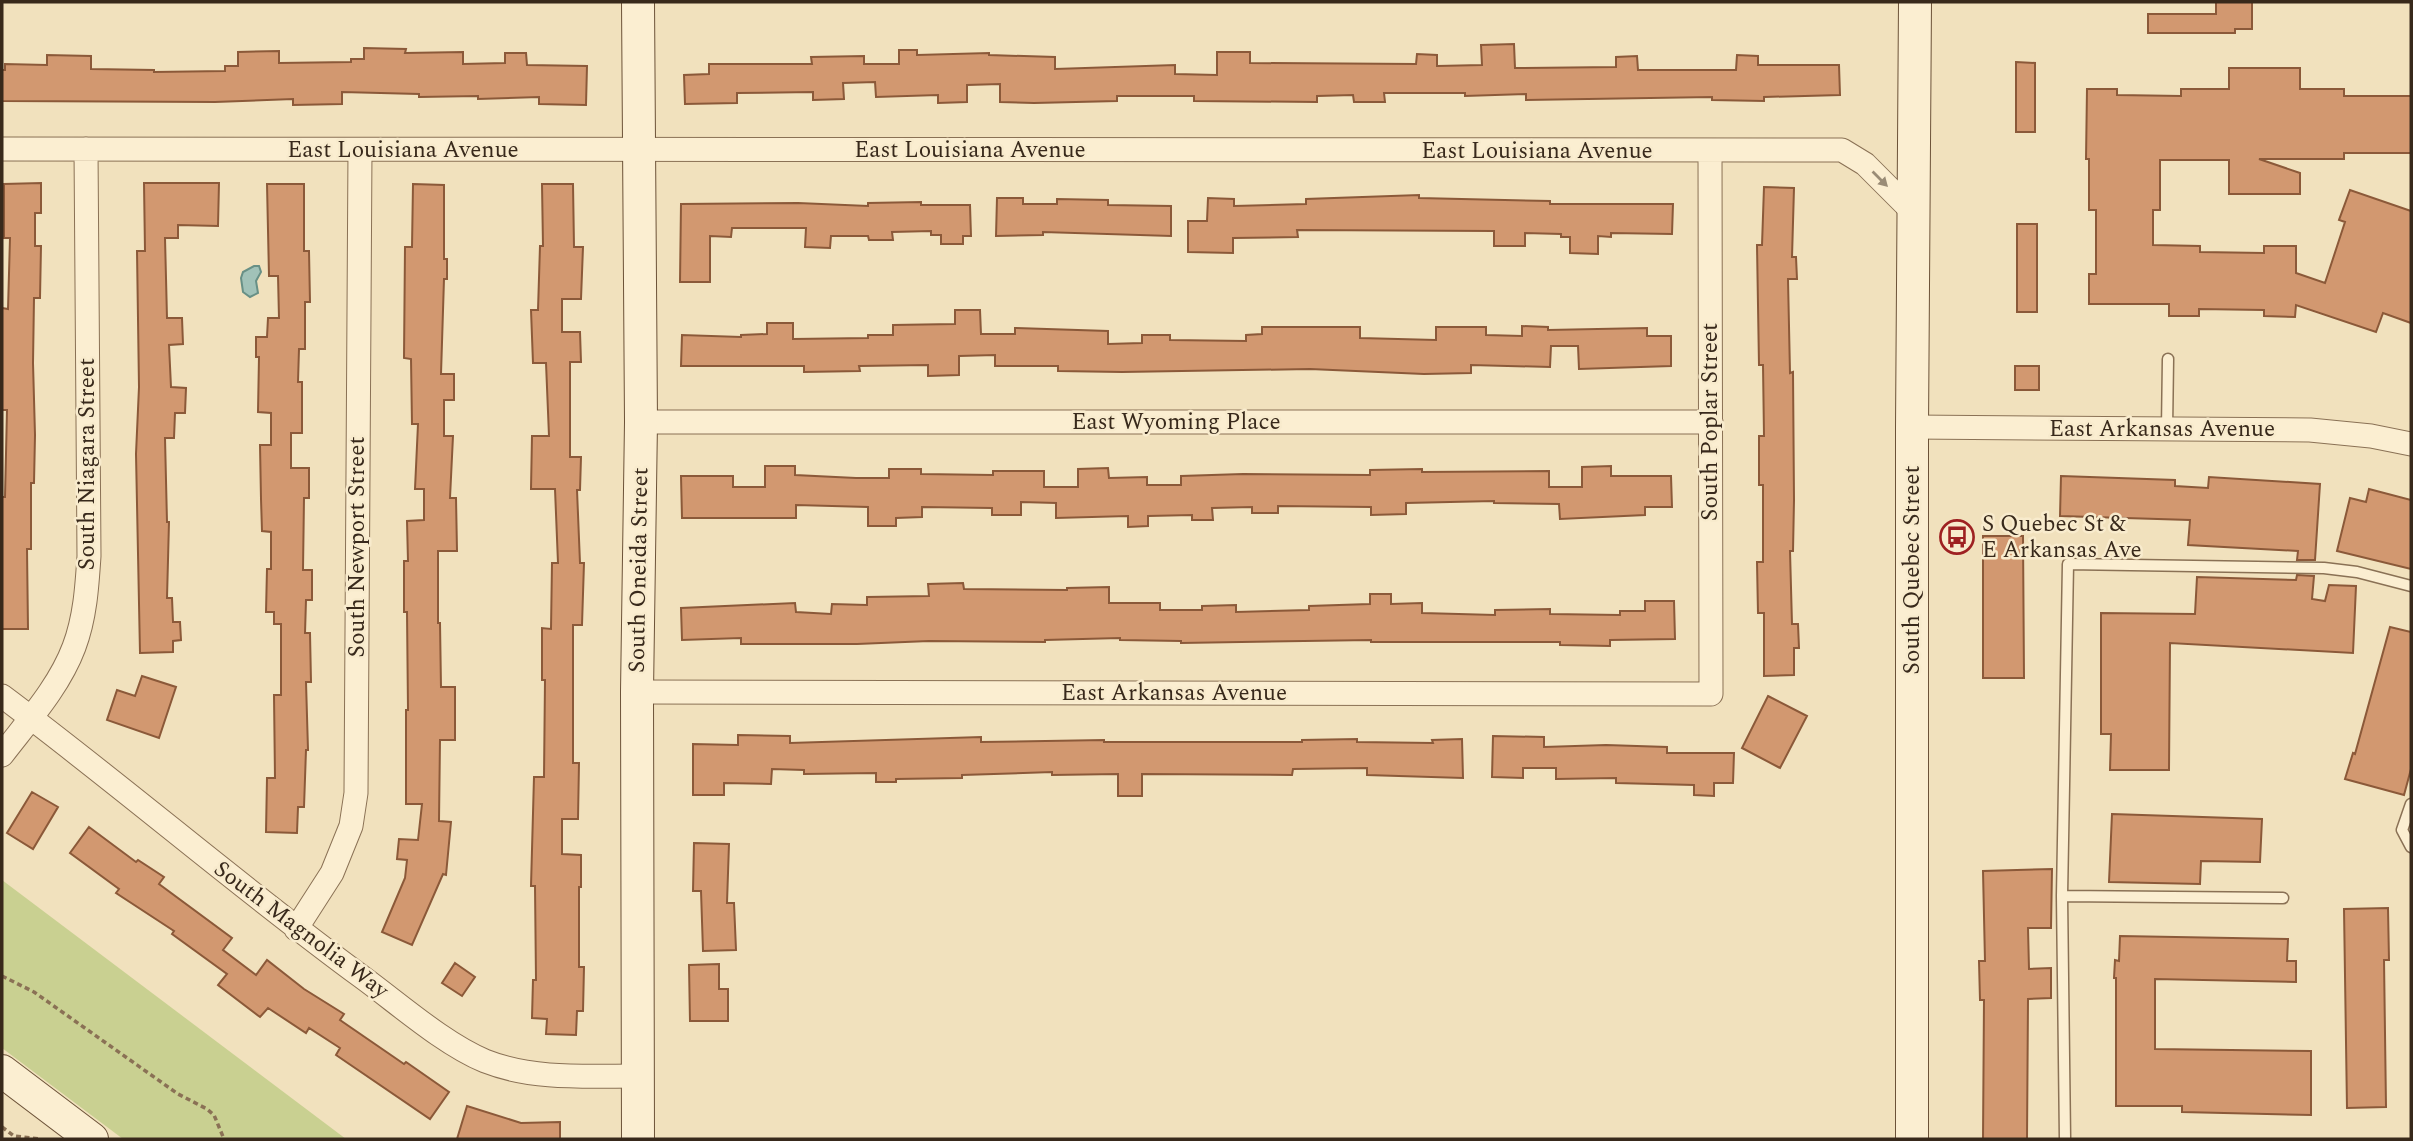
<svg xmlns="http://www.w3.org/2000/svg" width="2413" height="1141" viewBox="0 0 2413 1141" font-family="Spectral,serif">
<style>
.green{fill:#c9d091}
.water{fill:#a1c2b8;stroke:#689086;stroke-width:2}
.building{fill:#d29870;stroke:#8b5939;stroke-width:2}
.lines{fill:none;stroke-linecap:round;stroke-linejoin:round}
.lane-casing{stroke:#8a7155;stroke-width:13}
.street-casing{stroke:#8a7155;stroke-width:25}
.secondary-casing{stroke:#6c5238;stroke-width:34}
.path{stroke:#8a7155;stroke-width:3.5;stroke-dasharray:5 3.5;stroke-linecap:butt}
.lane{stroke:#fbeed1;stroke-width:10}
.street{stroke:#fbeed1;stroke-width:23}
.secondary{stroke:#fbeed1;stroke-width:32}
.oneway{fill:#9a8c76}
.labels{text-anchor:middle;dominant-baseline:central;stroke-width:5;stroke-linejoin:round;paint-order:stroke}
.street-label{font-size:23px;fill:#38291b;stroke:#f8ebcd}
.poi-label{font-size:23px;fill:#38291b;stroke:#f8ebcd;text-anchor:start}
</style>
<rect width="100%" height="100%" fill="#f1e1bd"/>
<path class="green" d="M2,880L346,1139H123L2,1048Z"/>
<path class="water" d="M254,266H259L261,272L256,281L258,293L250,297L243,292L241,278L243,272Z"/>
<path class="building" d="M2216,2H2252V29H2235V33H2148V14H2216Z
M1514,44L1515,68L1616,67V57L1637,56L1638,70H1736L1737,55L1758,56V65H1839L1840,95L1764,97V101L1712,100V97L1526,100V94L1465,96V93H1384L1385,102H1354L1353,95L1317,96V102L1194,101V96H1117V101L1034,103L1000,102V84L967,85V102L938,103V95L876,97L875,82L843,83L844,99L813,100V92L737,93V103L685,104L684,75L709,74V64H812L811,57L864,56V64H899V50H917V55L989,53V55L1055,57V69L1175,65V74L1217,75V52H1250V63L1416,64L1417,54L1437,55V66L1482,65L1481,45Z
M364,48L406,49L405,53L463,52V64L505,63V53H526L527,65L587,66L586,105L539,104V97L478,99V96L419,97V94L342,92V104L293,105V99L215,102L2,101V70H5V64L47,65V55L91,56V69L154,70V72L225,71V66H238V52L279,51V63L351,62V59H364Z
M2016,62L2035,63V132H2016Z
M2229,68H2300V89H2344V96H2411V153H2344V159H2259L2300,173V194H2229V160H2160V210H2153V245L2200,246V252L2264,253V246H2296V273L2325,283L2345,222L2339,220L2350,190L2411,211V323L2383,313L2376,332L2296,305L2295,317L2264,316V310L2199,309V316H2169V304H2089V274H2096V210H2089V159H2086L2087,89H2117V95L2181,96V89H2229Z
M41,183V213H35V246H41L40,298H34L33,363L35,435L34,483H31V549H27L28,629H2V497H5L7,410H2V308L8,309L10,238H4V184Z
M144,183H219L218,226L178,225V238H165L167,318H182L183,344L169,345L171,387L186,388L185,413H175L174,438H165L167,522H169L167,598H172L173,622H180L181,640L173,641V652L140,653L136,454L139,387L137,251H145Z
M267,184H304V251H309L310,302H305V349H299L298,382H302V433H291V468H309V498H304L303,570H312V600H306L305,633H310L311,682H306L308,750H306L304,807H298L297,833L266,832L267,778H275L274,695H281V624H274V612H266L267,569H271V532L262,531L261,499L260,445H271V413L258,412L259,357H256V337H267L268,318H279L278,276H269Z
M413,184L444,185V259H447V279H444L441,374H454V400H444V436H453L450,498H456L457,551H438V623H440L441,687H455V740H440L439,821L451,822L446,875L443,874L412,945L382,932L405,878L407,860L397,859L399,839L418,840L422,804H406V710H408L407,612H404V561H408L407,521L424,520V489H415L418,424H412L411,359L404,358L405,247H412Z
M542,184H573L574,247H583L581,299H562V332H580L581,362H570V457H581L580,490H577L580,563H584L582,625H573V763H579L578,819H562V854L581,855V887H579V967H584L583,1011H577L576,1035L546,1034L547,1019L532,1018L533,980H536L535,886H531L534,777H544L545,680H542V628L551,629L552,563H558L555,489H531L532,436H549L546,363H533L531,310H538L540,246H543Z
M1764,187L1794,188L1792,257H1796L1797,279H1788L1790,373L1793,372L1794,500L1793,551H1790L1792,624H1798L1799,648H1794V675L1764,676V613H1758L1757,562H1763V485H1759V436H1764L1763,365H1759L1757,245H1762Z
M1419,195V198L1550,201V204H1673L1672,234L1611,233V237L1598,236V254L1570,253V237H1561V234L1525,233V246H1494V231L1297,230L1298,237L1233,238V253L1188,252V221H1207L1208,198L1234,199V206L1306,204V199Z
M997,198H1023V204H1057V199L1108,200V205L1171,206V236L1043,232V235L996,236Z
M921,202V205H970L971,236H963V244H941V235H931V231L892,232L893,240H869L868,236H831L830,248L805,247L806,228H732L731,237L710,236V282H680L681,204L798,203L868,206V203Z
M2017,224H2037V312H2017Z
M955,310H980L981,334H1015V328L1108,331V344L1142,343V335H1170V340L1246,341V335L1262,334V327H1360V338L1436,340V327H1486V335L1522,336V326L1548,327V330L1647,328V336H1671V366L1579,369L1578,346H1551L1550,367L1471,365V373L1424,374L1310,369L1122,372L1058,371V366H995V355L959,356V375L928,376V365L859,366L860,371L804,372V366H681L682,335L741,337V335L767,334V323H793V339L868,338V335H893V325L955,324Z
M2015,366H2039V390H2015Z
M765,466H795V475L856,478H889V469H921V474L993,475V471H1044V487H1078V469L1108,468L1109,478L1147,477V485H1181V476L1243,474L1370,475V470L1422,469V472L1549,471V487H1582V467L1611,466V476H1671L1672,507H1645V515L1560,519L1559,504L1494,503V501L1406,503V514L1371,515V507L1278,506V513H1252V507L1212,508L1213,520H1192V515L1148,516V526L1128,527V516L1056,518V503L1021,502V515H992V508L922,507V517L896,518V526H868V507L796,505V518H682L681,476H733V487H765Z
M2061,476L2175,480V486L2208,488L2209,477L2320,484L2315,560H2297L2298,551L2188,545L2190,520L2060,516Z
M2369,489L2411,500V569L2337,551L2350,498L2366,502Z
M1983,536H2023L2024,678H1983Z
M2297,575L2314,576L2312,599L2325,601L2329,585L2356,586L2353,653L2170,643L2169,770H2110L2111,734H2101V613L2195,614L2197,577L2296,580Z
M963,583L964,589L1067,590V588L1109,587V603H1160V610H1202V606L1236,605V612L1309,610V606L1370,604V594H1391V604L1422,603V613L1495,615V610L1550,609V614L1620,615V611H1645V601H1674L1675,639L1610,640V646L1560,645V642H1371V640L1181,643V641L1120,640V638L1045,640V642L929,641L857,644H741V638L682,640L681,608L795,603L796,612L831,614L832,604L867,605V597L929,596L928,584Z
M2390,627L2411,632V769L2404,795L2345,779L2353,753L2355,754Z
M142,676L176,687L159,738L107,720L117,690L135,696Z
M1768,696L1807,716L1780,768L1742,748Z
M738,735L790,736V743L981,737V742L1104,740V742H1302V740L1357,739V742L1433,743L1432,740L1462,739L1463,778L1367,775V768L1293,769L1292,775L1142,774V796H1118V774L1052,775V772L962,775V778L896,779V782H876V773L804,774V770L772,769L771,784L724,783V795H693V744L738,745Z
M1493,736L1544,737V747L1606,745L1667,747V753H1734L1733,783H1714V796L1694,795V785L1616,783V778L1556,779V768H1523V778L1492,777Z
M32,792L58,807L33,849L7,833Z
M2112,814L2262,819L2260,862L2201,861L2200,884L2109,882Z
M89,827L136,862L138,860L164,877L159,884L232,938L223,950L256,975L267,960L304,989L344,1014L340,1020L404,1064L406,1062L449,1092L430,1119L336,1055L340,1048L309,1028L306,1033L268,1008L260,1017L218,985L227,974L172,934L174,931L116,893L119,889L70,853Z
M694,843L729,844L727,903H734L736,950L703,951L701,891H693Z
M2052,869L2051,928H2028L2029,969L2051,968V998L2028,999L2027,1139H1983L1984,1000H1980L1979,961H1985L1983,871Z
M2388,908L2389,960H2384L2386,1107L2347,1108L2344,909Z
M2120,936L2288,939L2287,961H2296V982L2155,979V1049L2311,1051V1115L2182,1112V1106H2116V978H2114L2115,960L2119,961Z
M455,963L475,977L462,996L442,983Z
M719,964V989H728V1021H690L689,965Z
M467,1106L521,1123L560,1122V1139H457Z"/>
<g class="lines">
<g class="lane-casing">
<path id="lane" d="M2167,429L2168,359
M2411,804L2402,830L2411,847
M2062,896L2283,898
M2065,1139L2062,896L2068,564L2324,568L2357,572L2411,586"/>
</g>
<g class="street-casing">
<path id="street" d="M2,149L1842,150L1865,164L1914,213
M641,422H1711
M1912,427L2310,430L2371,436L2411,444
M637,692L1711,694L1710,151
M2,696C124,787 239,887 362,977C399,1004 444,1044 485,1061C533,1080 587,1076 638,1076
M2,755C28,721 59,687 74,647C85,618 87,587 89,556L86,149
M296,929L332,873L351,826L356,793L360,150"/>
</g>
<g class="secondary-casing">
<path id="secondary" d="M638,2L641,422L637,692L638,1139
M2,1071L92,1139
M1912,1139V427L1915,2"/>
</g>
<path class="path" d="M2,976L34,992L178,1094L207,1109L214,1115L224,1139
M2,1127L14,1136L39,1139"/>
<use href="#lane" class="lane"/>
<use href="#street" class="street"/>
<use href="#secondary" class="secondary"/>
</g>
<defs><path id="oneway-solid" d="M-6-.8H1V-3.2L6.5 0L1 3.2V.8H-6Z" transform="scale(1.75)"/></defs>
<use class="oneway" href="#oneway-solid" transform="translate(1880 179) rotate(45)"/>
<defs>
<g id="bus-ring" transform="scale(1.75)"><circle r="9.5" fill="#f8ebcd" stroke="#9e2122" stroke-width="1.5"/><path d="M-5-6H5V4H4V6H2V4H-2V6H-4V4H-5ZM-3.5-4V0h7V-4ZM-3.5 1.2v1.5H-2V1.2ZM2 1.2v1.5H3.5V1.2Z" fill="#9e2122"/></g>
</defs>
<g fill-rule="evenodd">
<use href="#bus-ring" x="1957" y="537"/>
</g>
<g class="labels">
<g class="street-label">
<text x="403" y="150">East Louisiana Avenue</text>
<text x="970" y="150">East Louisiana Avenue</text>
<text x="1537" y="151">East Louisiana Avenue</text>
<text x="1176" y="422">East Wyoming Place</text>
<text transform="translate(1710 422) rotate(-90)">South Poplar Street</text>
<text x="2162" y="429">East Arkansas Avenue</text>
<text transform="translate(87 464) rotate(-90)">South Niagara Street</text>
<text transform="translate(357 547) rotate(-90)">South Newport Street</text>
<text transform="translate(639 570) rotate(-89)">South Oneida Street</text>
<text transform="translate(1912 570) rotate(-90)">South Quebec Street</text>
<text x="1174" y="693">East Arkansas Avenue</text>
<text transform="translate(301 930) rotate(37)">South Magnolia Way</text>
</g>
<g class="poi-label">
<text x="1982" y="524">S Quebec St &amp;<tspan x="1982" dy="26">E Arkansas Ave</tspan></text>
</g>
</g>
<rect width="2413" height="1141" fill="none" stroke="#38291b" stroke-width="7"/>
</svg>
